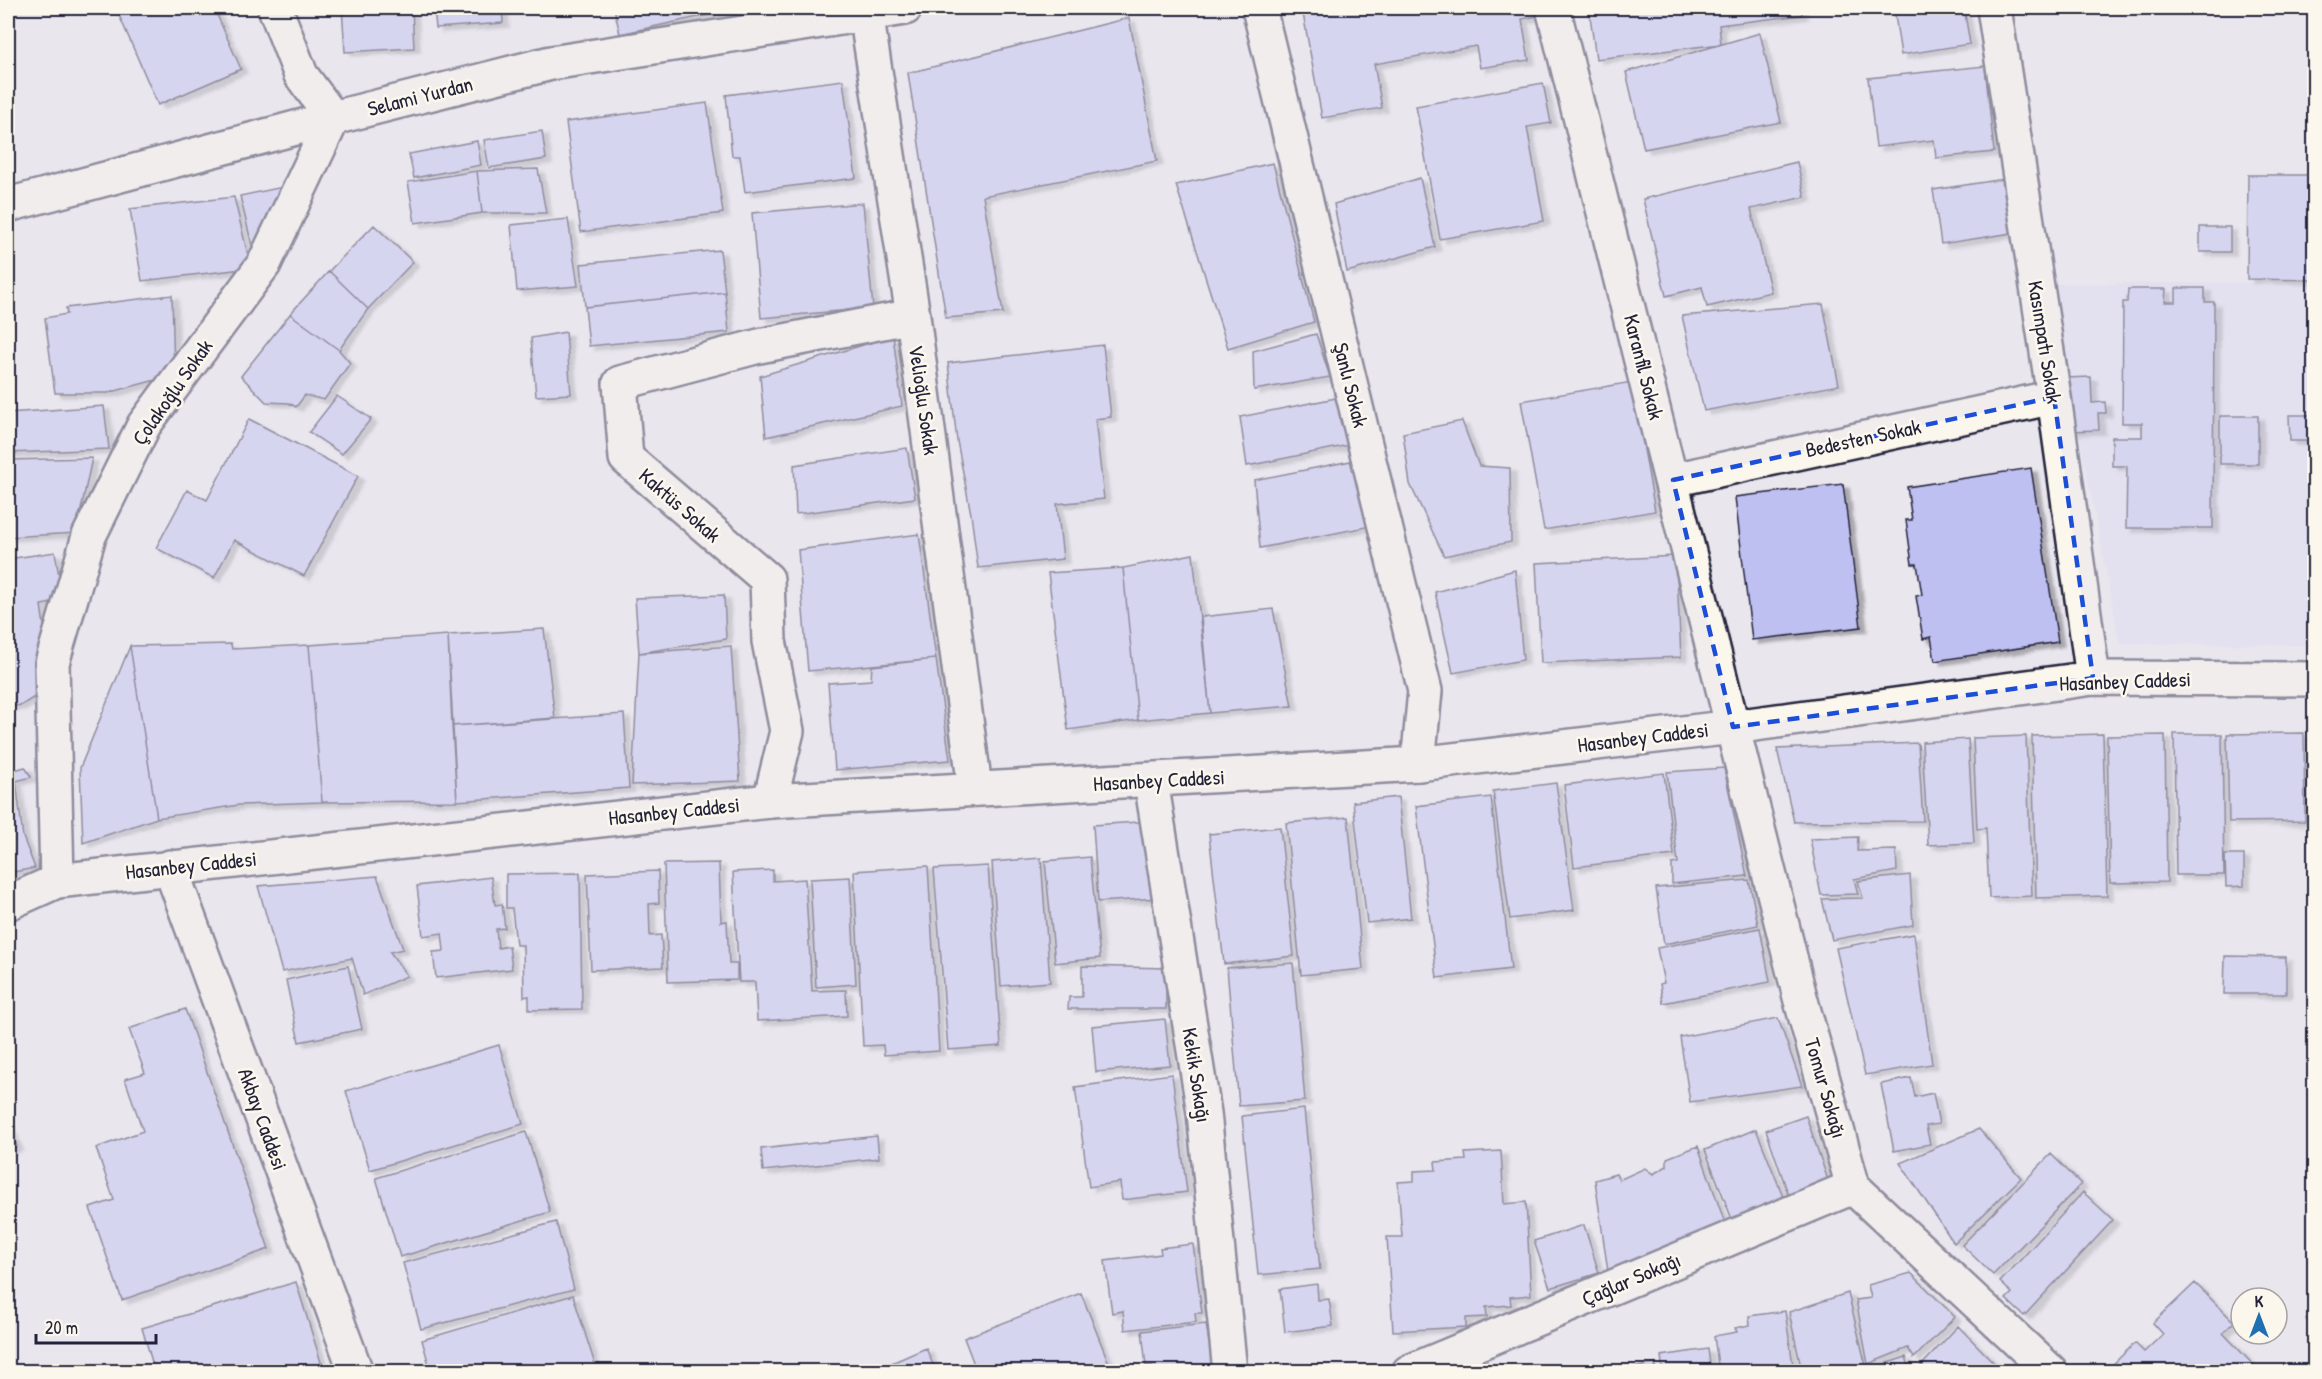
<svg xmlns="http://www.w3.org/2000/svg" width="2322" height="1379" viewBox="0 0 2322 1379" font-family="'Patrick Hand',sans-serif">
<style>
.built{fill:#dcdbef}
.building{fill:#bfc0f2;stroke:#22223b;stroke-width:1.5;filter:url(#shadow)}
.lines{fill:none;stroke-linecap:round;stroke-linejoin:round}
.street-casing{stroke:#22223b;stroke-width:38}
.secondary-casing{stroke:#22223b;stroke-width:38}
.street{stroke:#fbf7ec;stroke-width:33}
.secondary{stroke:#fbf7ec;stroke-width:33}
.marked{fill:none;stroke:#1d4ed8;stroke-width:4.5;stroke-dasharray:12 8;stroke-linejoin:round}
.labels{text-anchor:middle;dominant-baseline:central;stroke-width:5;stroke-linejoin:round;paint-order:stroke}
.street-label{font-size:21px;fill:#22223b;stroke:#fbf7ec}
</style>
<defs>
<filter id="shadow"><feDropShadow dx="6" dy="4" stdDeviation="1.5" flood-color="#0004"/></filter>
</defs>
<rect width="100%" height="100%" fill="#e9e6ee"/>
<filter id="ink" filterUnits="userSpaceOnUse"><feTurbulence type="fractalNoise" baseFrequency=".0167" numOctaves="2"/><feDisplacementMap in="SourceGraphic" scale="12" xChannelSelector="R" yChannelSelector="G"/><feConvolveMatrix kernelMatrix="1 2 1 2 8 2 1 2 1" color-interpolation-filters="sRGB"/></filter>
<g filter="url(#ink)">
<path class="built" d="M2314,282V645L2120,643L2050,284Z"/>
<path class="building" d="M116,8H214L241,69L158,105Z
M342,8H412L414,48L345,52Z
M434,8H502L503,23L436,28Z
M614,8H735V9L620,34Z
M759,8H802L760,11Z
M1302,8H1542L1543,15L1522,19L1529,60L1480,68L1476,46L1374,64L1382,108L1322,118Z
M1589,8H1801L1802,15L1719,25L1721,44L1596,59Z
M1894,8H1964L1970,44L1901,55Z
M1129,18L1157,161L983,196L1003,313L946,318L908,73Z
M1760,33L1781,122L1644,149L1626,72Z
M1985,66L1994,152L1936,158L1934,140L1876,147L1868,78Z
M843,80L856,178L745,192L740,156H732L726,95Z
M1543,83L1551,123L1527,127L1544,221L1440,239L1416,106Z
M707,103L723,213L581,232L566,122Z
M542,131L546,159L489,168L484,140Z
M477,141L481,165L414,178L409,154Z
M1797,162L1805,197L1751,209L1771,292L1707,307L1702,287L1666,296L1643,199Z
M1273,163L1314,322L1228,348L1176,185Z
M538,169L546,213H482L477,171Z
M477,171L482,213L415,223L408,182Z
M2248,175H2314V280L2247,279Z
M1420,178L1435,247L1347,272L1334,204Z
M2004,179L2012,233L1941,244L1933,190Z
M297,184L254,254L240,196Z
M234,197L251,268L142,281L130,209Z
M863,203L873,308L761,318L752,213Z
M568,219L578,286L517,291L511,225Z
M374,225L413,262L368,309L329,271Z
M2200,227H2230V252H2200Z
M720,250L725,292L585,307L581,264Z
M329,271L368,309L339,350L290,314Z
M2176,288H2205V302H2214L2213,528H2126L2127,466H2112V437H2142V423H2122L2123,302H2127L2128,289H2166L2165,302H2176Z
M725,292L729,332L589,346L585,307Z
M172,295L174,375L108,393H55L45,318L67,314L66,308Z
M1823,304L1839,385L1704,411L1682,316Z
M290,314L339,350L350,363L324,400L305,395L296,407L289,403L266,402L241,376Z
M566,332L571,394L536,396L531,338Z
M1316,334L1330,377L1254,390L1253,351Z
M893,336L902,406L766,437L760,376Z
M1103,345L1111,417L1095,419L1104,499L1057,504L1063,559L978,568L971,514L957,441L948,363Z
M2091,377L2092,403L2105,402L2106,413H2098L2099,430L2069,431L2066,378Z
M1632,382L1655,511L1544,530L1521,401Z
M337,396L371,419L342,454L309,432Z
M1341,397L1340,421L1349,445L1247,466L1240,417Z
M104,406L109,449L8,453V413Z
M2289,415H2310V441H2290Z
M2220,416H2258V464H2220Z
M249,419L358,476L304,576L234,540L214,578L156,548L187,490L207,500Z
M1462,421L1479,466L1510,468L1511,542L1444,556L1410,484L1403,433Z
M907,448L915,498L796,514L794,465Z
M92,458L76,533L8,537V460Z
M1356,460L1371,526L1260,548L1254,480Z
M2031,468L2058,642L1935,661L1931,637L1923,639L1916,596L1922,595L1917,564H1912L1906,520H1912L1907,487Z
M1843,484L1861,627L1752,640L1735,497Z
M919,534L936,659L808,671L798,550Z
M55,552L63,601L41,605L47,647L39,694L22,705L8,707V559Z
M1193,554L1210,713L1138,720L1123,568Z
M1676,556L1681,657L1541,663L1536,563Z
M1123,568L1138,720L1068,730L1048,573Z
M1515,570L1523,660L1453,673L1435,592Z
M724,595L726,639L639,653L635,598Z
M1273,609L1292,706L1210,713L1201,617Z
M544,629L555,718L452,726L448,635Z
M448,635L457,801L322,802L309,645Z
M231,644L232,649L309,645L322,802L239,805L157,818L130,646Z
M130,646L157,818L83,843L80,768Z
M731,646L740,781L632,785L639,653Z
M936,659L950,760L835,770L828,683L871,680L872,666Z
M624,714L629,788L457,801L452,726Z
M2304,733L2305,821L2229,822L2227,734Z
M2103,734L2107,896L2036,898L2032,736Z
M2174,734H2222L2224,875H2176Z
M2165,735L2167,882L2110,883L2107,736Z
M2026,736L2032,896L1989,898L1986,828L1977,829L1973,738Z
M1968,739L1974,843L1928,845L1922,742Z
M1918,743L1923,821L1794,822L1777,749Z
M25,767L31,777L16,781L23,837L35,868L8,873V772Z
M1724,768L1747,876L1672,884V864L1678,863L1667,772Z
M1664,773L1674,855L1574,867L1564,785Z
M1556,783L1574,910L1510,919L1493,791Z
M1398,797L1411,918L1367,923L1353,802Z
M1491,797L1511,969L1437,978L1416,806Z
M1348,817L1363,969L1301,975L1286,823Z
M1153,821L1159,898L1098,902L1093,825Z
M1280,827L1294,956L1224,964L1209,834Z
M1858,837L1857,851L1896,850L1897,871L1854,879L1858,894L1821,895L1810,839Z
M2225,855H2244V886L2226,887Z
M1090,857L1100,958L1055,963L1045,861Z
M1041,858L1050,982L1001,986L992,862Z
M719,863L721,922L727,921L729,964H737V980L668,982L664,864Z
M928,866L939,1051L884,1055L883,1045L863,1046L854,871Z
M988,866L1001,1046L948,1050L934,869Z
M773,870V881L805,879L812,991L846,990L847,1016L757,1021L755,982H739L733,872Z
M658,871L659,903L649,904L650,936L661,935L663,967L591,970L587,874Z
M580,873L582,1009L529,1010V996L524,997L523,945H516L512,908H506V874Z
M1910,875L1913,925L1832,940L1822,899L1863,898L1858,881Z
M377,876L403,949L390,952L407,976L363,995L352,958L282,972L258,886Z
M491,877L495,905L502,904L505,928L496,929L498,948L509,946L512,969L436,978L433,952L444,951L442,933L423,936L417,886Z
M850,877L856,984L816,987L810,879Z
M1749,880L1758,925L1664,944L1656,888Z
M1760,928L1770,982L1663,1003L1660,984L1664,983L1657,948Z
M1914,934L1932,1064L1865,1075L1836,948Z
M2225,956L2286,957V994H2224Z
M1293,963L1305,1101L1239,1106L1227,968Z
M348,966L362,1029L299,1042L286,980Z
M1082,966L1166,968V1009H1068L1069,997H1082Z
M185,1009L269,1249L122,1300L90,1208L114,1200L96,1148L143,1131L125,1079L145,1073L129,1029Z
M1778,1018L1802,1086L1690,1102L1680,1037Z
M1165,1019L1170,1065L1096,1072L1092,1026Z
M499,1045L523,1124L370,1170L346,1091Z
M1172,1074L1187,1192L1122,1200L1120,1182L1089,1187L1075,1087Z
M1911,1078L1915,1097L1933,1093L1939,1124L1926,1126L1930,1144L1894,1151L1881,1084Z
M1304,1109L1320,1269L1258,1275L1242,1116Z
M1806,1116L1831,1189L1791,1202L1766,1130Z
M8,1125L17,1146L8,1151Z
M1756,1129L1787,1206L1735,1227L1705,1150Z
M1979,1129L2021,1178L1954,1243L1900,1163Z
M526,1132L550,1212L400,1257L376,1178Z
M877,1136L879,1158L763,1171L761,1149Z
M1698,1146L1727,1229L1609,1279L1595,1180L1616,1174L1619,1180L1645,1168L1653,1174L1667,1166V1158Z
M1501,1151L1504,1204L1526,1202L1531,1295L1510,1297L1511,1305L1486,1307L1487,1317L1466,1318V1327L1393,1331L1387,1237H1402L1398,1182L1414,1181V1171L1436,1170L1435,1162L1466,1160L1465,1153Z
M2051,1154L2081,1184L1993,1275L1962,1245Z
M2083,1192L2113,1220L2024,1316L2006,1299L2012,1293L2000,1282Z
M556,1222L574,1289L421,1329L403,1263Z
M1584,1225L1599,1273L1550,1288L1534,1241Z
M1193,1244L1202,1313H1195L1196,1322L1125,1330L1123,1311L1112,1313L1105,1261L1161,1254L1160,1248Z
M1911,1273L1955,1317L1914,1358L1908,1348L1868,1364L1856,1300L1871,1298L1868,1285Z
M296,1282L324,1372H155L142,1328Z
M2195,1283L2234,1322L2223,1333L2260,1372H2105L2135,1343L2144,1352L2163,1334L2153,1323Z
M1317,1284L1318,1300L1329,1299L1333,1326L1285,1332L1280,1289Z
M1081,1293L1112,1371L1119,1368L1121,1372H977L964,1338Z
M1848,1293L1867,1370L1906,1357L1911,1372H1802L1789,1312Z
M573,1295L597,1371L431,1372L422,1340Z
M1785,1311L1794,1372H1719L1714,1336L1737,1332L1735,1328L1750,1325L1749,1316Z
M2314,1311V1328L2306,1319Z
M1206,1324L1214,1372H1153L1152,1366H1146L1142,1331Z
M1958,1326L2003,1372H1921L1920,1367Z
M926,1348L936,1372H871Z
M1708,1349L1711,1372H1663L1661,1356Z
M1655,1364L1656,1372H1620L1619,1370Z"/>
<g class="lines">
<g class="street-casing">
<path id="street" d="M1259,8L1425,691L1418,764
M1994,8L2054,397L2093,678
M866,13L913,316L975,788
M1673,480L2054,397
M1151,781L1204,1113L1230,1372
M770,801L787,731L769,641L767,579L626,458L620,383L759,346L913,316
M57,881L52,663L89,536L144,425L264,264L333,118L301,75L275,8
M1409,1372L1853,1187"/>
</g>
<g class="secondary-casing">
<path id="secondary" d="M1553,8L1800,997L1853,1187L2051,1372
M8,205L333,118L551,63L905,8
M170,867L356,1372
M8,903L57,881L770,801L1418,764L1733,727L2093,678L2314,679"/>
</g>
<use href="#street" class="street"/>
<use href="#secondary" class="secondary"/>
</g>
</g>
<path d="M0 0H2322V1379H0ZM2054,397L2093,678L1733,727L1673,480Z" fill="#e9e6ee" fill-opacity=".55" fill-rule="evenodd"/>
<path class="marked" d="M2054,397L2093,678L1733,727L1673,480Z"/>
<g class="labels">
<g class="street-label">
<text transform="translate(420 96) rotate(-14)">Selami Yurdan</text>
<text transform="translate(2045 342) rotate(81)">Kasımpatı Sokak</text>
<text transform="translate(1644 367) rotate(76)">Karanfil Sokak</text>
<text transform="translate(1351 385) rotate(76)">Şanlı Sokak</text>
<text transform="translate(172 392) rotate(-55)">Çolakoğlu Sokak</text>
<text transform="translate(924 400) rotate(82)">Velioğlu Sokak</text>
<text transform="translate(1863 438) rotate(-12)">Bedesten Sokak</text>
<text transform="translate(680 505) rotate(41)">Kaktüs Sokak</text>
<text transform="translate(2125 681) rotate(-2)">Hasanbey Caddesi</text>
<text transform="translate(1643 737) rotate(-7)">Hasanbey Caddesi</text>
<text transform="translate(1159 780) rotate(-3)">Hasanbey Caddesi</text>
<text transform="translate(674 811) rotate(-6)">Hasanbey Caddesi</text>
<text transform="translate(191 865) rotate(-6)">Hasanbey Caddesi</text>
<text transform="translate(1197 1075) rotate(81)">Kekik Sokağı</text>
<text transform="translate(1826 1088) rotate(74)">Tomur Sokağı</text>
<text transform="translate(263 1119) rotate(70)">Akbay Caddesi</text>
<text transform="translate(1631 1279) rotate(-23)">Çağlar Sokağı</text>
</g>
</g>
<rect width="2322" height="1379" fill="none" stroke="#fbf7ec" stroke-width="30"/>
<rect x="15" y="15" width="2292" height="1349" fill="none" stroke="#22223b" stroke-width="2" filter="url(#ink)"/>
<g transform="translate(2259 1316)"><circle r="28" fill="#fbf7ec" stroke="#a4a2a5" stroke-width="1.5"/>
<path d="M0-4.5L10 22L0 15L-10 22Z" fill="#1f6fb2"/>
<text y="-9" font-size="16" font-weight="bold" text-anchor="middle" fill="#22223b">K</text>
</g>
<path d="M36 1334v9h120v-9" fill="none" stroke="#22223b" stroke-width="3"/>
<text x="45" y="1334" font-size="18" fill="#22223b" stroke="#fbf7ec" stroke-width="4.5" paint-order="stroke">20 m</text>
</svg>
